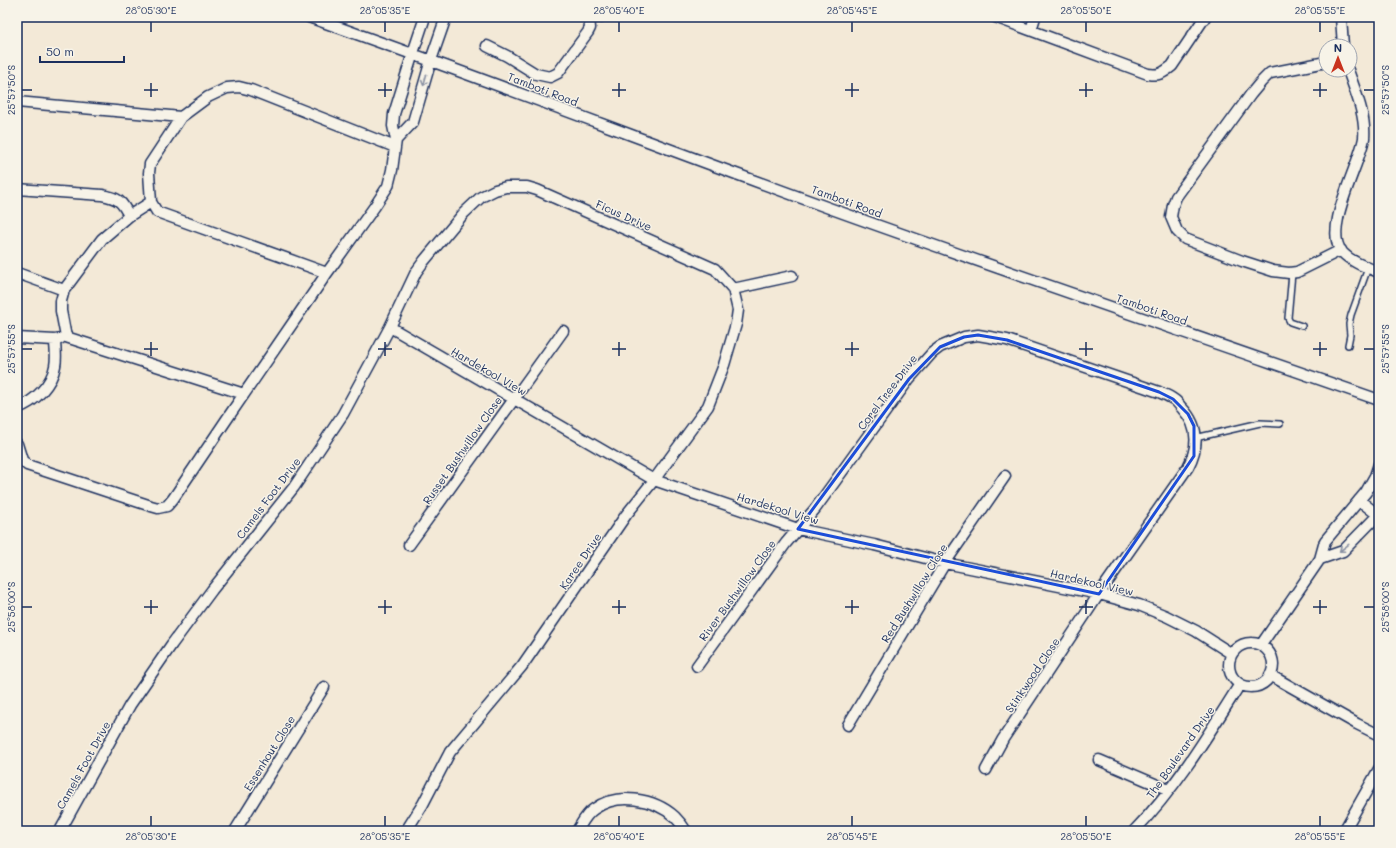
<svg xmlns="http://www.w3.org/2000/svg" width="1396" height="848" viewBox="0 0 1396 848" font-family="Mali,sans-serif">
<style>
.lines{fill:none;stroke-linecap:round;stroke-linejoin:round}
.service-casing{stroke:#1b2f5e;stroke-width:8}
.minor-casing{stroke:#1b2f5e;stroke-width:13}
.path{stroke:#1b2f5e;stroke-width:2;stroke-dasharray:4 3;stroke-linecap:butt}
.service{stroke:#f7f3e8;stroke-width:5}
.minor{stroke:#f7f3e8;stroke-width:10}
.oneway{stroke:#8991a3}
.marked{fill:none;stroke:#1d4ed8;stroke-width:3;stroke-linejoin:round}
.ticks{fill:none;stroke:#1b2f5e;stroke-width:1.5}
.labels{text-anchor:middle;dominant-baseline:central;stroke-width:3;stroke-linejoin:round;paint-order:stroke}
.street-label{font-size:11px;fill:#1b2f5e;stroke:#f7f3e8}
.neatline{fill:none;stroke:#1b2f5e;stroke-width:1.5}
.ticks-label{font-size:10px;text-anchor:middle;fill:#1b2f5e}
</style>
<rect width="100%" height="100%" fill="#f3e9d7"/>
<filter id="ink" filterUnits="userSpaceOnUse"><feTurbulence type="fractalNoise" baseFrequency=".025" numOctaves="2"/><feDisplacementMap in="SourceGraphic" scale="8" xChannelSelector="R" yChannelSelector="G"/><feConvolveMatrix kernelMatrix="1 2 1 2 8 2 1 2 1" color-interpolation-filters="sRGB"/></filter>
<g filter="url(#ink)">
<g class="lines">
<g class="service-casing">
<path id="service" d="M1292,273L1288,318L1290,322L1302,326
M1348,345L1350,335L1349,324L1351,315L1368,268
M1195,438L1260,423L1280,424"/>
</g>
<g class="minor-casing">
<path id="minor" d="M309,17C483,78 655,145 829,208C1012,274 1196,336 1379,400
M995,17L1148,74C1159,76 1163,73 1172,66L1205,17
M1341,17L1343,46
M1031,30L1035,17
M487,46L507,56L536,74L550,77L558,73L588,32L590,28L589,17
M1326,62L1270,73L1261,82L1251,94L1176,197L1173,205L1171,217L1177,231L1185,239L1242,261L1273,271L1289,273L1297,272L1341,250
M1348,70C1355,91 1366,115 1364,138C1360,164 1322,230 1342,252C1351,262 1366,267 1379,272
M17,102L181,117
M396,140L413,122L431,60L446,17
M17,189L102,195C118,198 122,201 129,216
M151,202L129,216L102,239L64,290L61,301V311L66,337L244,394
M17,273L64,290
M327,273L157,212L151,202L149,173L150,164L181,117L208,97L227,88L239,87L251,90L395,147
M733,289L792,276
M390,327L654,480L798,529L874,545L945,563L1099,594L1139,605L1166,616L1196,631L1232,654
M17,338L55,340L60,339
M17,408C35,402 52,384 55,366C57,357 55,349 55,340
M17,444L22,460L27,465L151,506L158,508L167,506L173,499L229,416L327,273L375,206L388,186L392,170L396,140L393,126L394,114L413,53L425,17
M1359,500L1378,515
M409,545L563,331
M1320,559L1343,551L1379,514
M1229 665a22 22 0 1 1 44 0a22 22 0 1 1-44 0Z
M1261,645L1320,559L1325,541L1366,492L1375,476L1379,464
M697,666L786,543L815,509L909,379L932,353L940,347L964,337L978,335L1007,340L1159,392C1163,394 1169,396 1173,399C1177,401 1179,405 1182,408C1199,426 1199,446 1188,467L1099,594L1003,739L986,770
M1270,675L1357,724L1379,735
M848,725L945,563L1005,476
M1099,760L1169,790
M60,831L130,705L172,644L212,590L294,487L343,414L390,327L416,272L424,261L464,213L481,197L495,190L506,187H527L537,190L715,269L733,289L738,310L736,324L724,365L708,406L654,480L626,515L522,666L450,752L423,804L406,831
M235,831L324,687
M577,831C582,823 586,814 594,809C617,792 654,798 675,817C679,821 683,826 686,831
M1134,831C1176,788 1208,735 1240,684
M1344,831L1379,769"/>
</g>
<path class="path" d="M600,23L605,22L609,17"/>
<use href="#service" class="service"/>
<use href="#minor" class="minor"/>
</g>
<defs><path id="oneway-shaft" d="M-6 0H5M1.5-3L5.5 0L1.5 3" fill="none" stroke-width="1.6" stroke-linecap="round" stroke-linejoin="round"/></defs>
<g class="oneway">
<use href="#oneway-shaft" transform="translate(425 80) rotate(106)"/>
<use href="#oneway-shaft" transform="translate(1344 548) rotate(143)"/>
</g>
</g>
<path class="marked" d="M978,335L1007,340L1159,392L1173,399L1188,414L1194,426V456L1099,594L798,529L909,379L940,347L964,337Z"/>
<path class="ticks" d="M151,22V32M385,22V32M619,22V32M852,22V32M1086,22V32M1320,22V32M151,83V97M385,83V97M619,83V97M852,83V97M1086,83V97M1320,83V97M22,90H32M144,90H158M378,90H392M612,90H626M845,90H859M1079,90H1093M1313,90H1327M1364,90H1374M151,342V356M385,342V356M619,342V356M852,342V356M1086,342V356M1320,342V356M22,349H32M144,349H158M378,349H392M612,349H626M845,349H859M1079,349H1093M1313,349H1327M1364,349H1374M151,600V614M385,600V614M619,600V614M852,600V614M1086,600V614M1320,600V614M22,607H32M144,607H158M378,607H392M612,607H626M845,607H859M1079,607H1093M1313,607H1327M1364,607H1374M151,816V826M385,816V826M619,816V826M852,816V826M1086,816V826M1320,816V826"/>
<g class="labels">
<g class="street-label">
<text transform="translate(543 89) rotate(21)">Tamboti Road</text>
<text transform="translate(847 201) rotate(20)">Tamboti Road</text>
<text transform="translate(624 215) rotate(24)">Ficus Drive</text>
<text transform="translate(1152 309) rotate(19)">Tamboti Road</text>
<text transform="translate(489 371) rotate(30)">Hardekool View</text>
<text transform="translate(887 392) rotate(-53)">Corel Tree Drive</text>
<text transform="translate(462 450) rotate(-55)">Russet Bushwillow Close</text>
<text transform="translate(268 498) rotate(-53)">Camels Foot Drive</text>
<text transform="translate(778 508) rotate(17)">Hardekool View</text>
<text transform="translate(580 561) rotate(-56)">Karee Drive</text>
<text transform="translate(1092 582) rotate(13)">Hardekool View</text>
<text transform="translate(737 590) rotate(-54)">River Bushwillow Close</text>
<text transform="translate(914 593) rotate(-58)">Red Bushwillow Close</text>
<text transform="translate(1032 675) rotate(-56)">Stinkwood Close</text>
<text transform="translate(1180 752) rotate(-55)">The Boulevard Drive</text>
<text transform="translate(269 753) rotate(-58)">Essenhout Close</text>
<text transform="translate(83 765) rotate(-61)">Camels Foot Drive</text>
</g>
</g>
<rect width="1396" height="848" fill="none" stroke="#f7f3e8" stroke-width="44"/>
<g transform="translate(1338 58)"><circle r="19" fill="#f7f3e8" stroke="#9fa5b1"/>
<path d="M0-3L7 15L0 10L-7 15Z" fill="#c8321e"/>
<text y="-6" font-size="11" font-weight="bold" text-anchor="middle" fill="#1b2f5e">N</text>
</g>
<path d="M40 56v6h84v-6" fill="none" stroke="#1b2f5e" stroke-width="2"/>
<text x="46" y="56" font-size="12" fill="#1b2f5e" stroke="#f7f3e8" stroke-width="3" paint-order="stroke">50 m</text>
<rect x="22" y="22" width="1352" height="804" class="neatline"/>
<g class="ticks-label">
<text x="151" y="14">28°05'30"E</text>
<text x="385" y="14">28°05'35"E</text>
<text x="619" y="14">28°05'40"E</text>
<text x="852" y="14">28°05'45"E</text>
<text x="1086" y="14">28°05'50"E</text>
<text x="1320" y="14">28°05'55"E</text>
<text transform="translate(11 90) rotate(-90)" y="4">25°57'50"S</text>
<text transform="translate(1385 90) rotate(-90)" y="4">25°57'50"S</text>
<text transform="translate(11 349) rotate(-90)" y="4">25°57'55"S</text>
<text transform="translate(1385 349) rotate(-90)" y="4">25°57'55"S</text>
<text transform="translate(11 607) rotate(-90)" y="4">25°58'00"S</text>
<text transform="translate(1385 607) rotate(-90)" y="4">25°58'00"S</text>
<text x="151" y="840">28°05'30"E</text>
<text x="385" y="840">28°05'35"E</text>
<text x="619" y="840">28°05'40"E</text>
<text x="852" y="840">28°05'45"E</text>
<text x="1086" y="840">28°05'50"E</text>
<text x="1320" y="840">28°05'55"E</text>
</g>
</svg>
